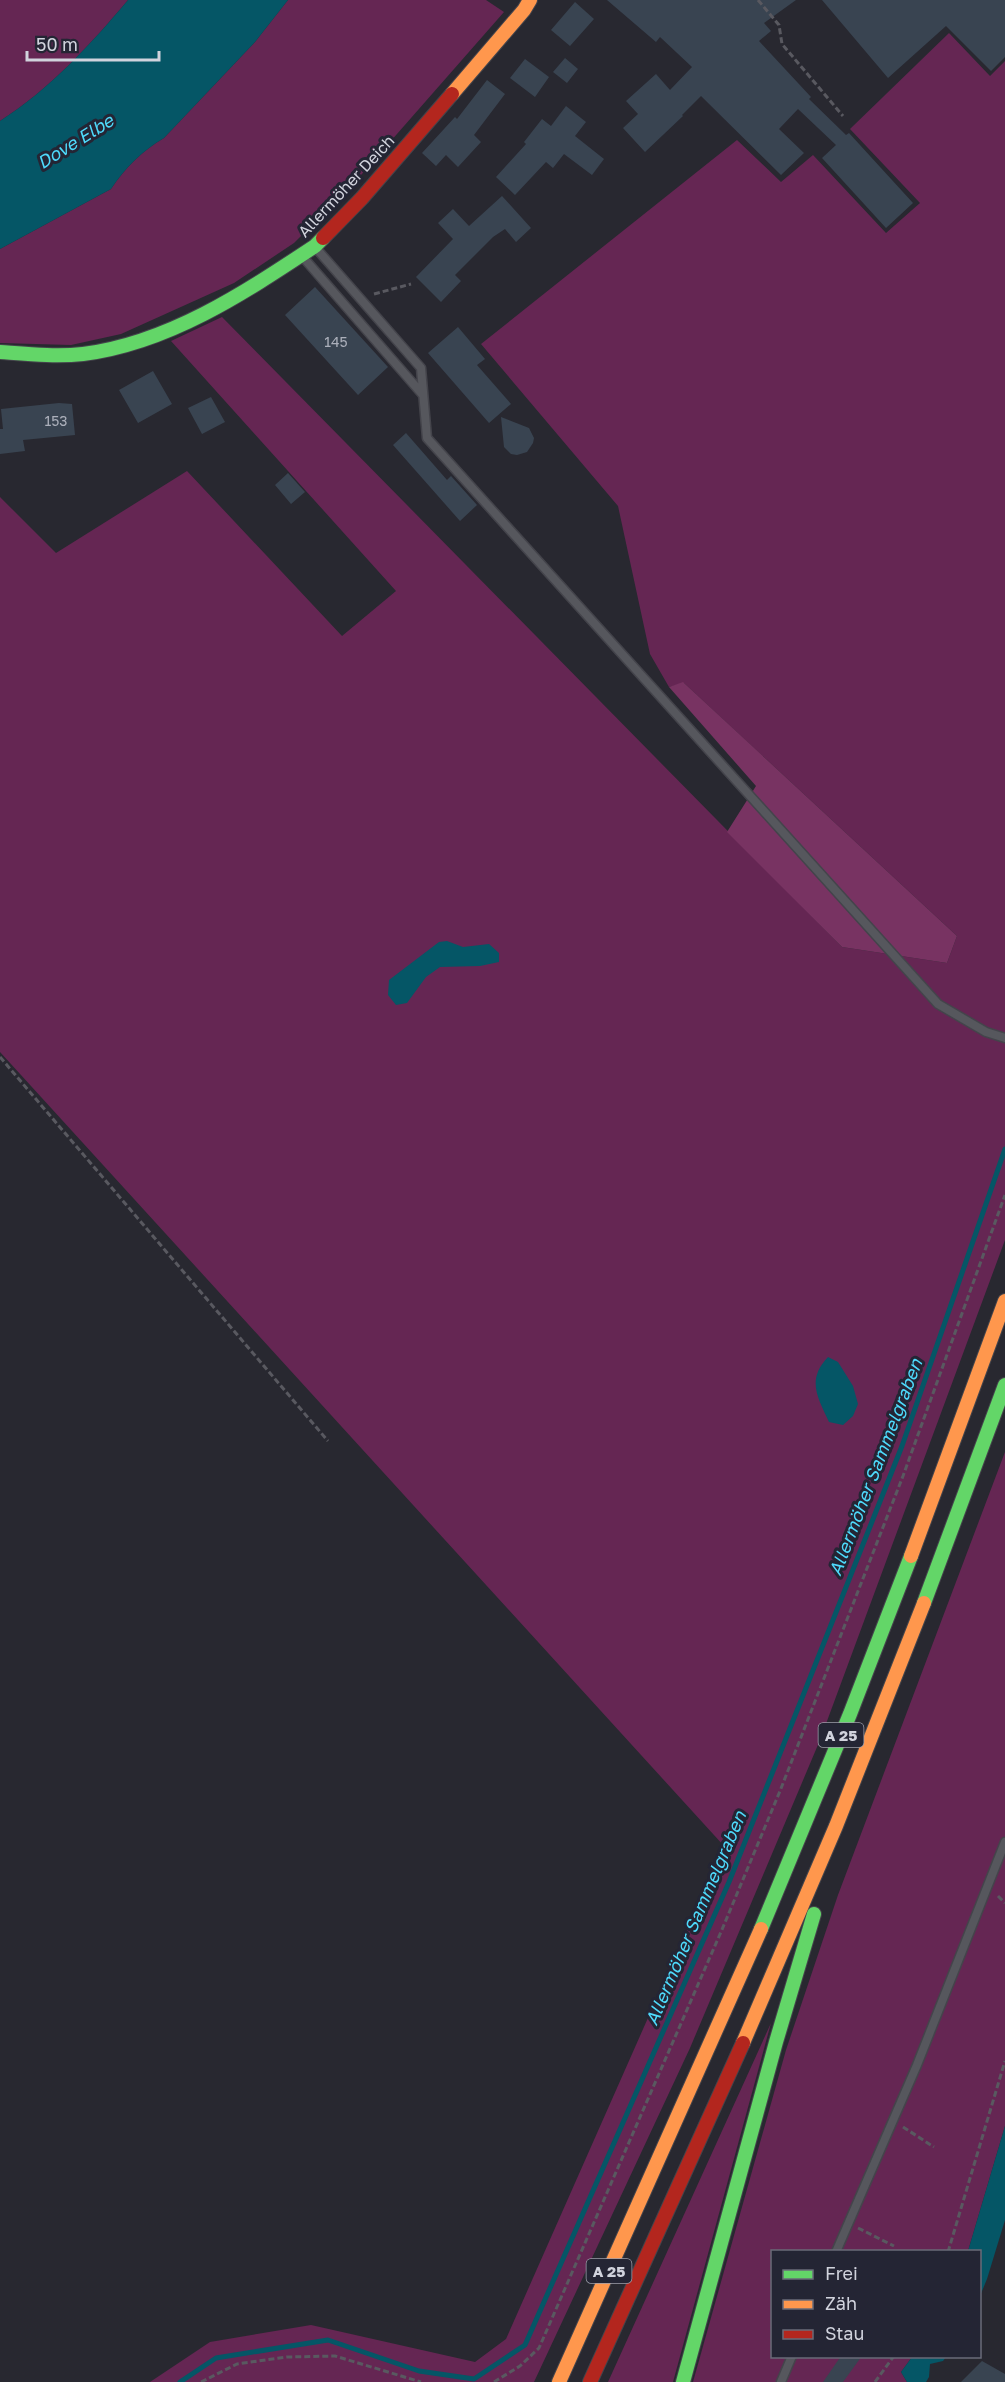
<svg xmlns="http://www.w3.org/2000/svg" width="1005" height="2382" viewBox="0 0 1005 2382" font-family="'Golos Text',sans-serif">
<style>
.green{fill:#652653}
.forest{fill:#783362}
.water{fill:#055666}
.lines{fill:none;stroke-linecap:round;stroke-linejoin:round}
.stream{stroke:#055666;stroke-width:5}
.building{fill:#394451}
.lane-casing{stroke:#44444b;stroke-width:11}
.fast-casing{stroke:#44444b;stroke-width:16}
.slow-casing{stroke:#44444b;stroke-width:16}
.jam-casing{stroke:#44444b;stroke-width:16}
.path{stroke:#595960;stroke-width:3;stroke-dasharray:6 3;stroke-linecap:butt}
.lane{stroke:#56575d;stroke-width:8}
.fast{stroke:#63d668;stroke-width:14}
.slow{stroke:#ff974d;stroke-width:14}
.jam{stroke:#b3261e;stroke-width:14}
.labels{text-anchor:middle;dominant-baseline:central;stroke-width:6;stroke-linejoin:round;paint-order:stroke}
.number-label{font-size:14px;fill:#abafba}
.shield{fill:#242534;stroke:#9d9faa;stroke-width:1.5}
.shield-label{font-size:15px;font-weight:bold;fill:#d1d3dd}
.street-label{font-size:16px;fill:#d1d3dd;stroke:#242534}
.water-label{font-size:18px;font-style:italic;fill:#4edafb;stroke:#242534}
</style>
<rect width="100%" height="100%" fill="#282830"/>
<path class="green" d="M0,0H128C90,45 50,89 0,121Z
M288,0H486L504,12L354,183L294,243L234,283L121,334L71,345L0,343V249L111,189C125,168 142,151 164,138L255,42Z
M949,33L990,76L1005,61V1240L820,1740L690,2048L534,2382H150L210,2342L311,2325L475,2362L506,2339L724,1846L0,1052V497L56,553L187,471L342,636L396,591L171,341L222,317L842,947L947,963L957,936L684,683L669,687L650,654L618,506L481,344L737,140L781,182L813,155L886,233L920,203L850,129Z
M1005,1452V2126L968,2251L772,2252V2356L912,2357L901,2372L907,2382H693L786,2050L838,1895Z
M771,2023L673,2382H608Z"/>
<path class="forest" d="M683,682L957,936L947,963L842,947L727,832L756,786L669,687Z"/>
<path class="water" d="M128,0H288L255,42L164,138C142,151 125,168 111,189L0,249V121C50,89 90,45 128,0Z
M447,941L463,947L489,944L499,953V962L480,966L440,967L426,977L407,1003L396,1005L388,995L389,980L439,942Z
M828,1357L838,1362L853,1386L858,1404L853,1416L843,1425L829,1422C818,1398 806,1380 828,1357Z
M1005,2126V2220L987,2279L980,2296V2252L968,2251Z
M912,2357V2356L946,2357L943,2361L930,2364L929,2377L926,2382H907L901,2372Z"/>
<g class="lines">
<path class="stream" d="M180,2382L216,2358L328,2340L419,2371L474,2379L525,2345L729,1882L902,1446L1005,1149"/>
</g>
<path class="building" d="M607,0H796L764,23L771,31L759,41L811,97L809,99L846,135L849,133L913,203L886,228L822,158L836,145L798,109L779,129L804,153L781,175L701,96L682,115L683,116L645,152L623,128L638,114L626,101L656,74L670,90L692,67L660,37L656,42Z
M822,0H1005V57L991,71L946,26L888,78Z
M575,2L594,19L570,46L551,30Z
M565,58L578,69L567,83L553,72Z
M525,59L549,77L535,97L510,78Z
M487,80L505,94L474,135L481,142L458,167L446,155L436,166L422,153L455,117L457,119Z
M566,106L586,122L575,136L604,159L592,175L564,154L553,168L546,162L515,195L496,177L526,144L524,142L542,119L551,126Z
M502,196L531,228L516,242L505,229L493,237L455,275L461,281L441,302L416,277L453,239L438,223L453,209L469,226Z
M315,287L388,367L358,395L285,315Z
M458,327L485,359L477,365L511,404L489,423L428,353Z
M153,371L172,404L138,423L119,390Z
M211,397L225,422L202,434L188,408Z
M59,403L72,404L75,435L23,440L25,451L0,454V429H3L1,409Z
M501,417L529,428L534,438L533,443L527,452L517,455L511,454L504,447Z
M406,433L447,480L451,476L477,505L460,521L393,445Z
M288,473L305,492L291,504L275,485Z
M841,2356H862L843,2382H823Z
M982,2361L1005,2374V2382H961Z"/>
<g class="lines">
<g class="lane-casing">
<path id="lane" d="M315,247L421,368L427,438L938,1004L986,1032L1005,1038
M302,256L423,395
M836,2252L917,2065L1005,1842
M781,2382L792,2356"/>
</g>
<g class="fast-casing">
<path id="fast" d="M0,352C27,354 56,357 83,354C169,343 244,293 315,246L323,238
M924,1603L1005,1385
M761,1929L850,1714L911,1556
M683,2382L776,2042L814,1914"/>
</g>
<g class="slow-casing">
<path id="slow" d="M452,94L524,10L530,0
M911,1556L1005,1301
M743,2043L836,1826L924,1603
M559,2382L761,1929"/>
</g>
<g class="jam-casing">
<path id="jam" d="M323,238L362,198L452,94
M590,2382L743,2043"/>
</g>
<path class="path" d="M758,0L779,25L782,44L843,116
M374,294L411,284
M0,1057L328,1441
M998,1896L1005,1903
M903,2127L934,2147
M858,2228L894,2246
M948,2252L1005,2061
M201,2382L237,2364L287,2357L335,2356L421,2382
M494,2382L520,2366L539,2348L721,1932L780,1791L903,1476L1005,1195
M875,2382L894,2356"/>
<use href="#lane" class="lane"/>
<use href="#fast" class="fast"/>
<use href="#slow" class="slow"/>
<use href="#jam" class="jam"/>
</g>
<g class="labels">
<g class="number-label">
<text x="336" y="341">145</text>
<text x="56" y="420">153</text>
</g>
<g class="shield">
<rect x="818.5" y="1723" width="45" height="24" rx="4.5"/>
<rect x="586.5" y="2259" width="45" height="24" rx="4.5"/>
</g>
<g class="shield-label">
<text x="841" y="1735">A 25</text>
<text x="609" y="2271">A 25</text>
</g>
<g class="street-label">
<text transform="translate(346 186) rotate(-47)">Allermöher Deich</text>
</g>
<g class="water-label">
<text transform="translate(75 141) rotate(-32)">Dove Elbe</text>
<text transform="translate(875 1467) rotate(-69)">Allermöher Sammelgraben</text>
<text transform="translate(695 1918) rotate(-67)">Allermöher Sammelgraben</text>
</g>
</g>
<rect x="771" y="2250" width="210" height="108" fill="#242534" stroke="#696b78" stroke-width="1.5"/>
<rect x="783" y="2270" width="30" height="9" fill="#63d668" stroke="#696b78" stroke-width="1.5"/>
<text x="825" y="2280" font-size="18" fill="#d1d3dd">Frei</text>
<rect x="783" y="2300" width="30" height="9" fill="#ff974d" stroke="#696b78" stroke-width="1.5"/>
<text x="825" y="2310" font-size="18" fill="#d1d3dd">Zäh</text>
<rect x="783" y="2330" width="30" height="9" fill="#b3261e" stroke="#696b78" stroke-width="1.5"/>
<text x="825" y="2340" font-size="18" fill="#d1d3dd">Stau</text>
<path d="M27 51v9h132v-9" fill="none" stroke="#d1d3dd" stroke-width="3"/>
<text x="36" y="51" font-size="18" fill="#d1d3dd" stroke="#242534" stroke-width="4.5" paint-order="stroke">50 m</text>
</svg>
